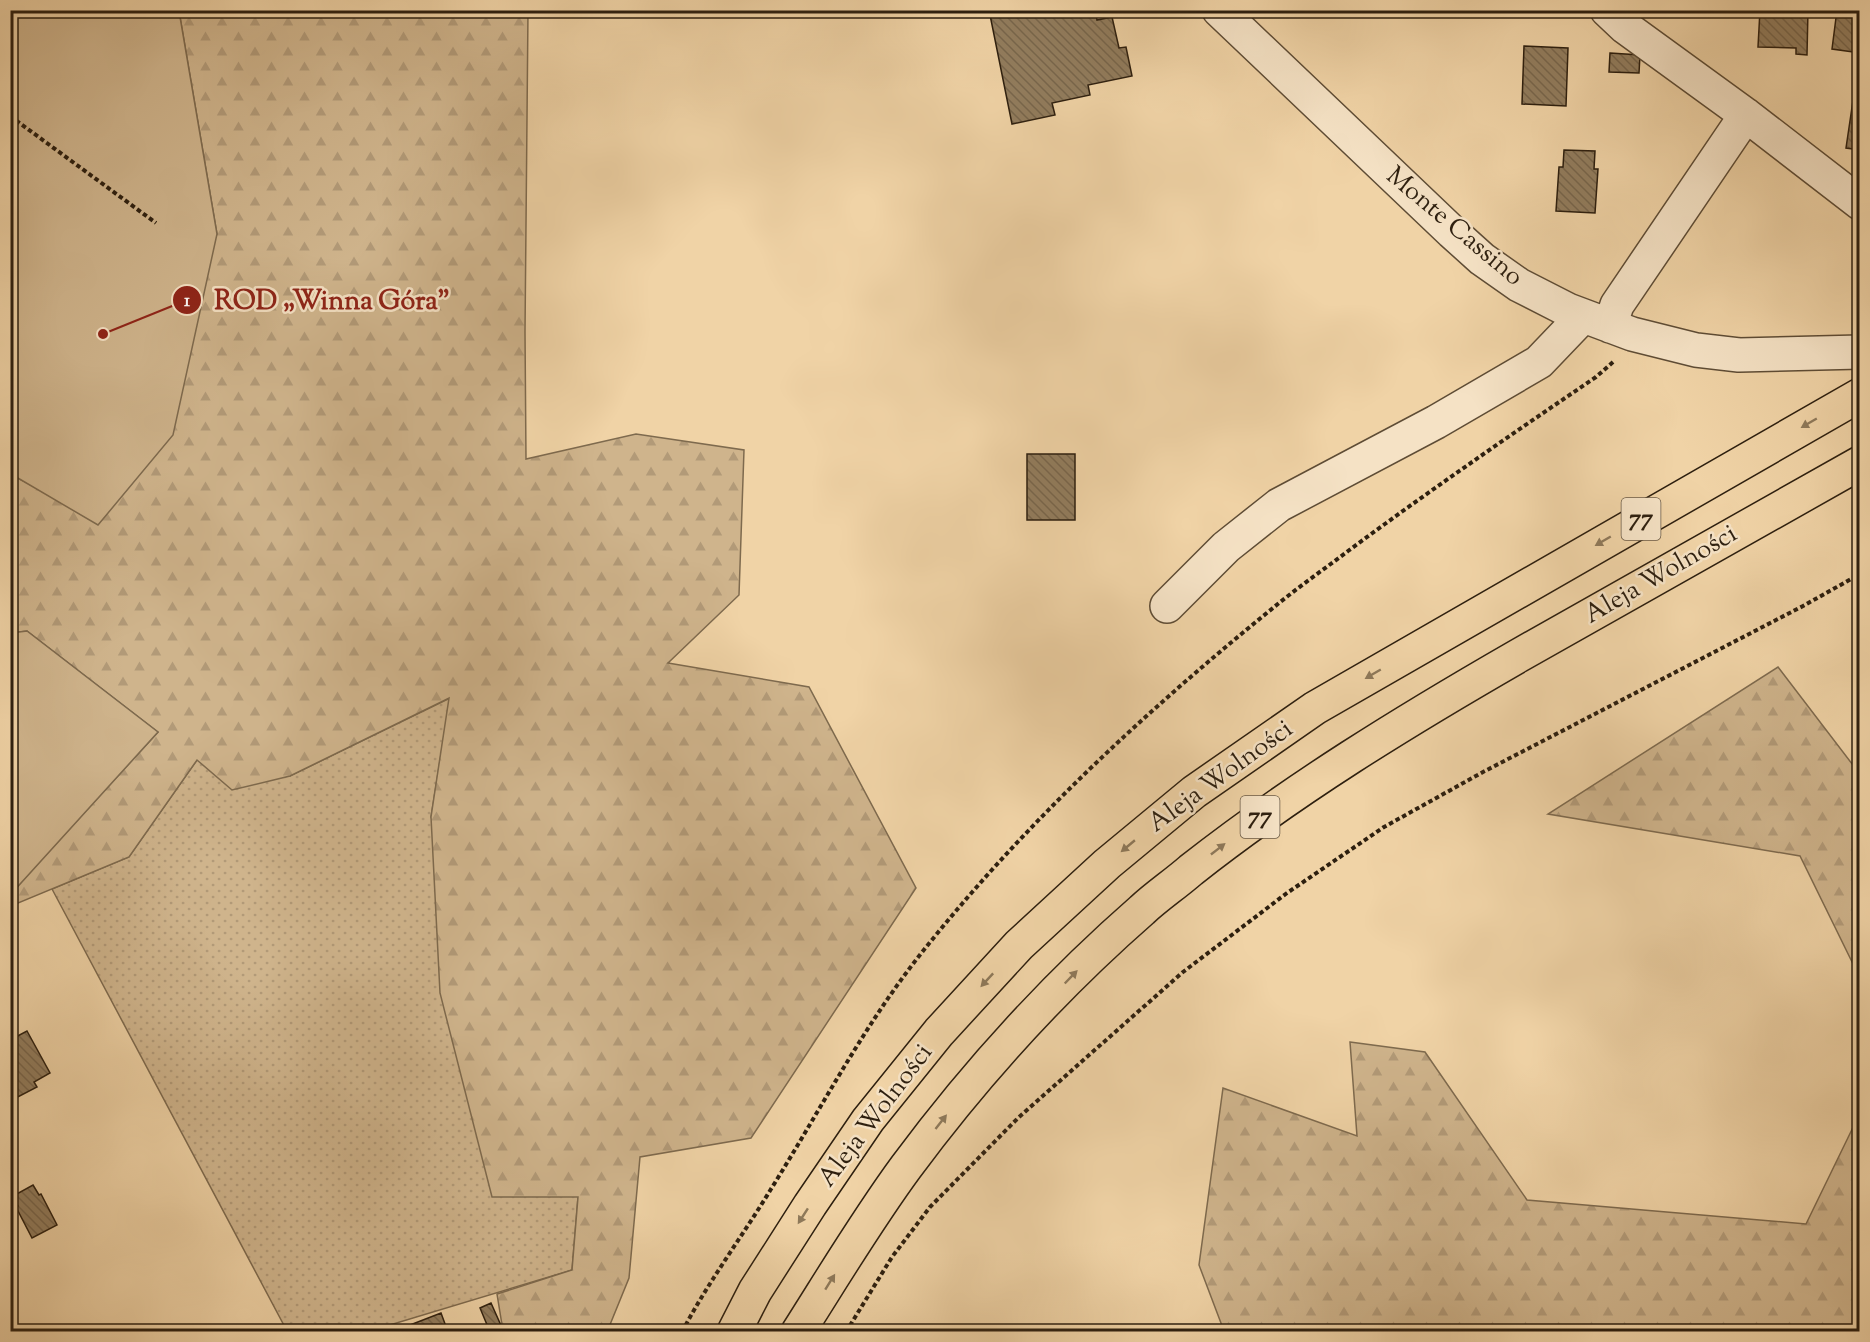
<svg xmlns="http://www.w3.org/2000/svg" width="1870" height="1342" viewBox="0 0 1870 1342" font-family="'Sorts Mill Goudy',serif">
<style>
.grass{fill:url(#grass-dots);stroke:#7e6a4e;stroke-width:1.5}
.forest{fill:url(#forest-firs);stroke:#7e6a4e;stroke-width:1.5}
.green{fill:#cfb48c;stroke:#7e6a4e;stroke-width:1.5}
.building{fill:url(#building-back-hatch);stroke:#2d1f0f;stroke-width:1.5}
.lines{fill:none;stroke-linecap:round;stroke-linejoin:round}
.minor-casing{stroke:#5e4c35;stroke-width:36}
.highway-casing{stroke:#2d1f0f;stroke-width:36}
.path{stroke:#2d1f0f;stroke-width:4;stroke-dasharray:4.5 3;stroke-linecap:butt}
.minor{stroke:#f5e2c5;stroke-width:33}
.highway{stroke:#f0d3a6;stroke-width:33}
.oneway{fill:#8e795a}
.labels{text-anchor:middle;dominant-baseline:central;stroke-width:5;stroke-linejoin:round;paint-order:stroke}
.shield{fill:#f5e2c5;stroke:#695a46;stroke-width:1.5}
.shield-label{font-size:24px;font-weight:bold;fill:#2d1f0f}
.street-label{font-size:26px;fill:#2d1f0f;stroke:#f5e2c5}
.leader{fill:none;stroke:#8f2418;stroke-width:2}
.callout-dot{fill:#8f2418;stroke:#f5e2c5;stroke-width:2}
.mark-label{font-size:18px;text-anchor:middle;font-weight:bold;fill:#fff}
.callout-label{font-size:27px;text-anchor:middle;font-weight:bold;fill:#8f2418;stroke:#f5e2c5;stroke-width:5;stroke-linejoin:round;paint-order:stroke}
</style>
<defs>
<pattern id="grass-dots" width="8" height="8" patternUnits="userSpaceOnUse" patternTransform="scale(1.5)"><rect width="8" height="8" fill="#cfb48c"/><path d="M2 2h.1M6 6h.1" fill="none" stroke="#b29a78" stroke-width="1.8" stroke-linecap="round"/></pattern>
<pattern id="forest-firs" width="22" height="20" patternUnits="userSpaceOnUse" patternTransform="scale(1.5)"><rect width="22" height="20" fill="#cfb48c"/><path d="M5 1l3.5 6h-7zM16 11l3.5 6h-7z" fill="#b29a78"/></pattern>
<pattern id="building-back-hatch" width="6" height="6" patternUnits="userSpaceOnUse" patternTransform="scale(1.5)"><rect width="6" height="6" fill="#927d5e"/><path d="M-1 5l2 2M0 0l6 6M5-1l2 2" fill="none" stroke="#78664c"/></pattern>
</defs>
<rect width="100%" height="100%" fill="#f0d3a6"/>
<filter id="stains"><feTurbulence type="fractalNoise" baseFrequency=".00333" numOctaves="4"/><feColorMatrix values="0 0 0 0 .2 0 0 0 0 .09 0 0 0 0 .02 0 0 0 .5 -.17"/></filter>
<radialGradient id="worn" r=".72"><stop offset=".6" stop-color="#630" stop-opacity="0"/><stop offset="1" stop-color="#630" stop-opacity=".3"/></radialGradient>
<path class="grass" d="M450,698L431,817L578,1197L572,1270L370,1331H287L52,889L129,857L197,760L290,776Z"/>
<path class="forest" d="M179,11H528L525,332L526,459L636,434L744,450L739,595L668,663L809,687L916,888L751,1138L640,1157L629,1278L607,1332L503,1331L497,1294L572,1270L578,1197H492L440,993L431,817L449,698L290,776L232,790L197,760L129,857L11,906L10,894L158,732L27,631L11,633L10,474L33,486L217,234Z
M1778,667L1859,773V982L1854,966L1800,856L1548,814Z
M1350,1042L1425,1052L1527,1200L1806,1224L1859,1115V1331H1224L1199,1265L1223,1088L1357,1136Z"/>
<path class="green" d="M10,11H179L217,234L173,435L98,525L11,474Z
M27,631L158,732L11,894V633Z"/>
<path class="building" d="M989,10H1095L1097,20L1112,17L1119,48L1126,47L1132,76L1088,85L1090,95L1052,103L1055,115L1012,124Z
M1760,10H1808L1807,55L1796,54V48L1758,47Z
M1837,10H1860V53L1832,49Z
M1524,46L1568,48L1566,106L1522,104Z
M1610,53L1640,55L1639,73L1609,72Z
M1855,87L1860,88V150L1846,148Z
M1564,150L1595,151L1594,169H1598L1595,213L1556,211L1559,167H1563Z
M1027,454H1075V520H1027Z
M1856,635H1860V662H1855Z
M1855,662H1860V702L1853,701Z
M27,1031L50,1073L34,1082L37,1087L10,1101V1037L12,1039Z
M33,1185L39,1195L41,1194L57,1225L32,1238L16,1207L18,1206L13,1196Z
M491,1303L503,1330L499,1332H490L480,1308Z
M441,1313L448,1332H392Z"/>
<g class="lines">
<g class="minor-casing">
<path id="minor" d="M1219,10L1452,232L1482,259L1519,285L1568,310L1632,334L1696,350L1739,355L1860,352
M1607,10L1625,27L1746,115L1860,203
M1610,326L1617,305L1746,115
M1167,606L1226,547L1279,505L1436,422L1539,362L1583,316"/>
</g>
<g class="highway-casing">
<path id="highway" d="M734,1332L755,1291L810,1205L868,1120L939,1032L1019,945L1107,864L1194,792L1315,708L1860,395
M798,1332C833,1277 867,1220 906,1167C975,1074 1054,987 1142,910C1157,896 1175,884 1191,870C1294,789 1405,721 1518,656C1632,591 1746,527 1860,463"/>
</g>
<path class="path" d="M10,116L156,223
M10,445L13,447
M682,1332C708,1282 742,1237 771,1189C821,1109 864,1025 923,951C1025,823 1146,711 1273,608C1297,588 1323,570 1348,551C1429,491 1512,434 1596,377L1613,362
M846,1332L892,1257L930,1207L1019,1117L1183,972L1287,893L1384,827L1483,772L1803,606L1860,574"/>
<use href="#minor" class="minor"/>
<use href="#highway" class="highway"/>
</g>
<defs><path id="oneway-solid" d="M-6-.8H1V-3.2L6.5 0L1 3.2V.8H-6Z" transform="scale(1.5)"/></defs>
<g class="oneway">
<use href="#oneway-solid" transform="translate(1809 423) rotate(150)"/>
<use href="#oneway-solid" transform="translate(1603 541) rotate(150)"/>
<use href="#oneway-solid" transform="translate(1373 674) rotate(150)"/>
<use href="#oneway-solid" transform="translate(1128 846) rotate(140)"/>
<use href="#oneway-solid" transform="translate(1218 849) rotate(-38)"/>
<use href="#oneway-solid" transform="translate(1071 977) rotate(-46)"/>
<use href="#oneway-solid" transform="translate(987 980) rotate(133)"/>
<use href="#oneway-solid" transform="translate(941 1122) rotate(-52)"/>
<use href="#oneway-solid" transform="translate(803 1216) rotate(123)"/>
<use href="#oneway-solid" transform="translate(830 1282) rotate(-58)"/>
</g>
<g class="labels">
<g class="shield">
<rect x="1621.5" y="498" width="39" height="42" rx="4.5"/>
<rect x="1240.5" y="796" width="39" height="42" rx="4.5"/>
</g>
<g class="shield-label">
<text x="1641" y="519">77</text>
<text x="1260" y="817">77</text>
</g>
<g class="street-label">
<text transform="translate(1454 227) rotate(40)">Monte Cassino</text>
<text transform="translate(1661 575) rotate(-30)">Aleja Wolności</text>
<text transform="translate(1221 777) rotate(-36)">Aleja Wolności</text>
<text transform="translate(876 1116) rotate(-53)">Aleja Wolności</text>
</g>
</g>
<path class="leader" d="M103 334L187 300"/>
<g class="callout-dot">
<circle cx="103" cy="334" r="6"/>
<circle cx="187" cy="300" r="15"/>
</g>
<g class="mark-label">
<text x="187" y="306">1</text>
</g>
<g class="callout-label">
<text x="332" y="309">ROD „Winna Góra”</text>
</g>
<rect width="1870" height="1342" fill="none" stroke="#f0d3a6" stroke-width="36"/>
<rect x="12" y="12" width="1846" height="1318" fill="none" stroke="#2d1f0f" stroke-width="3"/>
<rect x="18" y="18" width="1834" height="1306" fill="none" stroke="#2d1f0f" stroke-width="1.5"/>
<rect width="100%" height="100%" filter="url(#stains)"/>
<rect width="100%" height="100%" fill="url(#worn)"/>
</svg>
